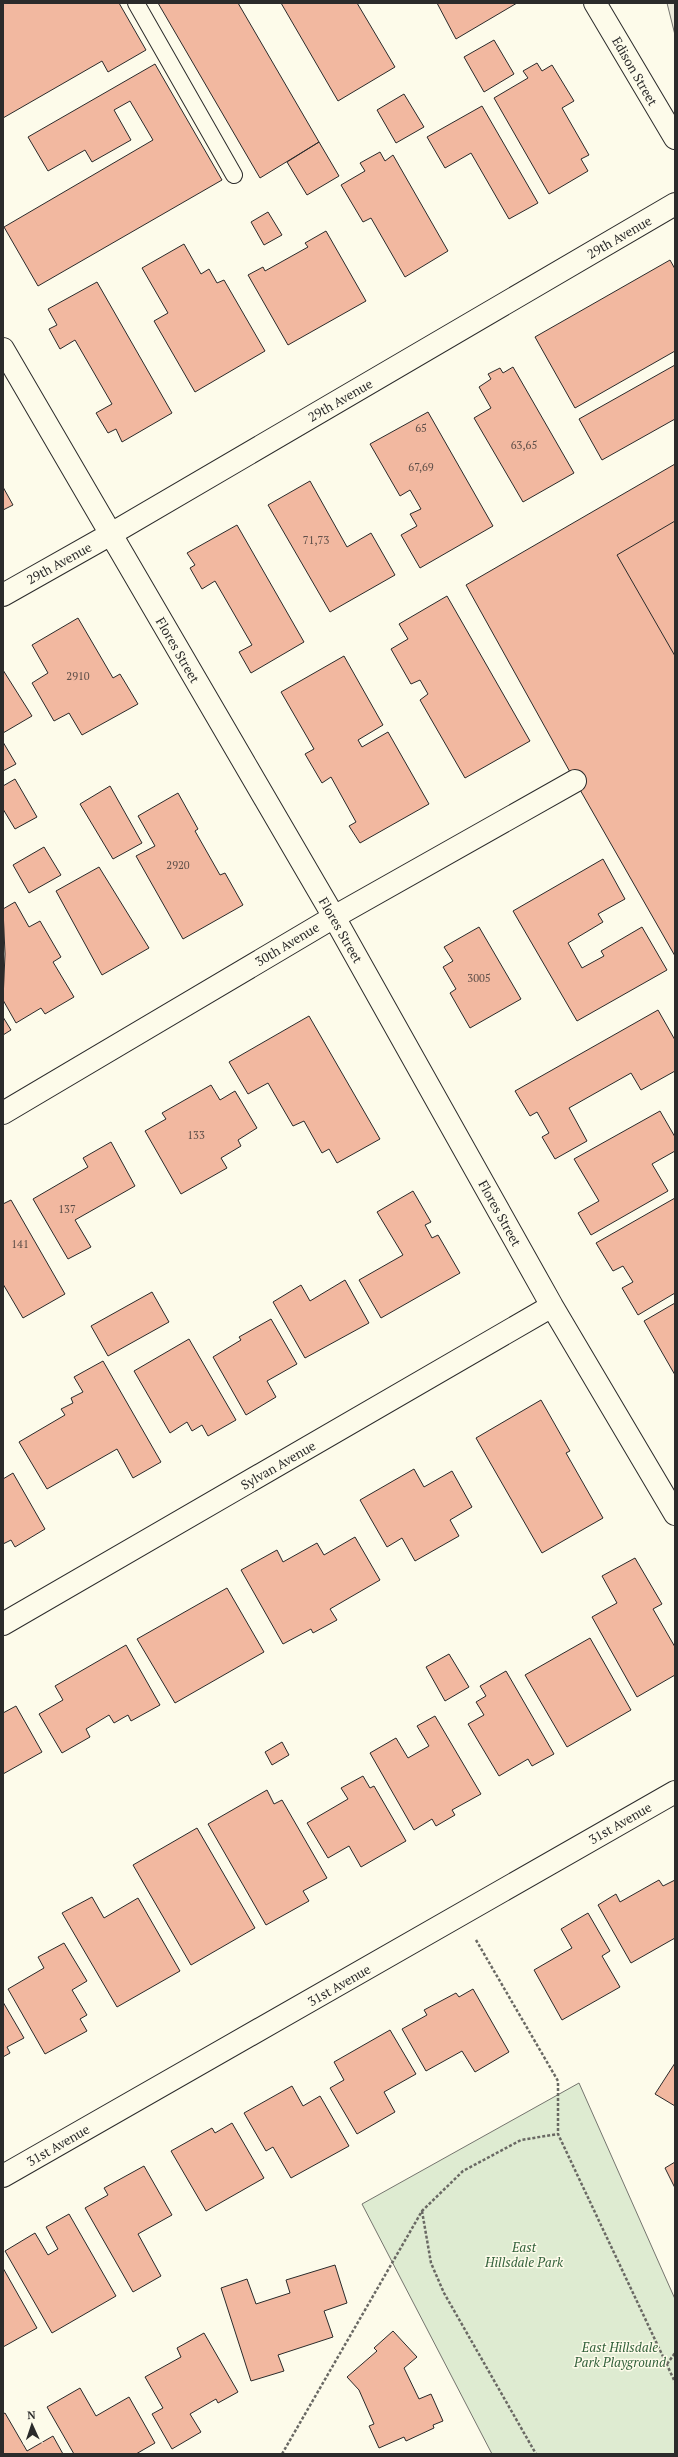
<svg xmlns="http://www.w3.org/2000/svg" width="678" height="2457" viewBox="0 0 678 2457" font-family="'PT Serif',serif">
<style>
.green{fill:#deebd1;stroke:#74746e}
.parking{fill:#eceadb;stroke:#74746e}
.building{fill:#f2b8a0;stroke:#2b2b2b}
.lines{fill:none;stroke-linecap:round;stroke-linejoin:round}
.lane-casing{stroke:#2b2b2b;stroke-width:18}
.street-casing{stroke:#2b2b2b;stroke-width:24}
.secondary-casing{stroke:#2b2b2b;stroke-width:24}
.path{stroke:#6a6964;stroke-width:2.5;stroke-dasharray:3 2;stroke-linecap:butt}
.lane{stroke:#fdfbea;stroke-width:16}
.street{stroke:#fdfbea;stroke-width:22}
.secondary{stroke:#fdfbea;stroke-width:22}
.labels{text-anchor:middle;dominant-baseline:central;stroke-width:3;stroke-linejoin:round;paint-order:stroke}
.number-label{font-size:11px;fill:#5d4e48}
.street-label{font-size:13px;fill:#2b2b2b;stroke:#fdfbea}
.park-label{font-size:13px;font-style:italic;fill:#34623c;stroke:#fdfbea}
</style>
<rect width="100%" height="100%" fill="#fdfbea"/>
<path class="green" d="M579,2083L675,2299V2454H492L362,2204Z"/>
<path class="parking" d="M667,3H675V35Z"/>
<path class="building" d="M3,3H119L146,50L108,72L102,61L3,118Z
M158,3H238L319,142L260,178Z
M281,3H357L395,67L338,101Z
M437,3H517L456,39Z
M494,40L514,74L484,92L464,57Z
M537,63L542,71L552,65L574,101L562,108L589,155L581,159L588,171L549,194L494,98L528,78L523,71Z
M155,64L222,180L38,286L4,227L153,140L130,101L114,110L131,140L92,162L85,150L48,171L28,137Z
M404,94L424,127L396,143L377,110Z
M482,106L538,203L509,219L471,153L445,168L427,137Z
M319,142L339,176L307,195L287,162Z
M380,152L385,161L393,155L448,251L405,277L371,218L363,222L341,185L365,171L360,163Z
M268,212L282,235L264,245L251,222Z
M326,231L366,301L288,345L248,275L263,267L265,271L308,247L305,243Z
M184,244L201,274L209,269L217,283L224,280L265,351L195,392L154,321L168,313L142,268Z
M670,260L675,269V351L575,408L535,337Z
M97,282L172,413L122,442L116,429L108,433L96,413L112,404L75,340L60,349L49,329L57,325L48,309Z
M675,365V419L602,460L579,419Z
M513,367L574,473L523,502L474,418L491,408L479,387L491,379L488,374L500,368L503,373Z
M428,412L493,526L420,568L401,535L417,526L410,514L421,509L410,490L400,496L370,444Z
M675,464V956L575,781L466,585Z
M310,481L347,547L371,533L395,575L330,612L268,505Z
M3,487L13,505L3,510Z
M675,521V656L617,555Z
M237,525L304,642L251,673L239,652L252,645L215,581L202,589L190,568L195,565L187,553Z
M447,596L530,741L465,778L420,700L428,694L420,680L411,684L391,649L408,639L399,624Z
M78,618L113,678L120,674L138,704L82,735L69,713L54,721L32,683L48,673L32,645Z
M344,656L383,725L358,740L362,747L388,732L429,804L360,843L349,826L356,822L331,777L322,783L305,754L314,749L281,692Z
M3,670L32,716L3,733Z
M3,742L16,764L3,771Z
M15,779L37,817L15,829L3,809V786Z
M110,786L142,843L113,859L80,804Z
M178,793L198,829L195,831L220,875L225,873L243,905L183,939L136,856L155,846L138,816Z
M44,847L61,875L29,893L13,865Z
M603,859L625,899L598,914L603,922L568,943L582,968L604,956L601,951L642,927L667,970L577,1021L513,911Z
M99,867L149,948L102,975L56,891Z
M15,902L29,927L40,921L61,957L53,962L74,997L45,1014L41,1008L16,1023L3,1000L5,954L3,909Z
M479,927L521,999L470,1028L450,993L456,989L443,967L453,961L444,947Z
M658,1010L675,1040V1071L641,1090L631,1073L569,1108L587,1141L555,1159L542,1137L549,1133L537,1112L530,1116L515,1091Z
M309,1016L380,1139L337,1163L329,1149L322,1153L304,1121L293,1126L268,1083L248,1094L229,1062Z
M3,1017L11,1030L3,1035Z
M211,1085L220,1100L235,1091L257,1128L238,1140L241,1146L221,1158L227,1168L181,1194L145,1131L166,1119L162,1113Z
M660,1111L675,1137V1151L652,1164L668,1191L591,1235L578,1213L599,1201L574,1159Z
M111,1142L135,1186L75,1220L91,1247L68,1259L33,1199L88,1167L83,1158Z
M413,1191L431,1222L425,1225L432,1238L438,1235L460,1273L381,1318L359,1280L403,1255L377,1212Z
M675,1198V1293L638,1315L622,1288L633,1282L623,1266L613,1271L596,1243Z
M11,1200L65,1294L23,1318L3,1284V1204Z
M345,1280L369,1323L305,1358L273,1302L301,1285L310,1301Z
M152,1292L169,1322L108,1356L91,1326Z
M675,1303V1375L644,1321Z
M271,1319L297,1364L267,1381L276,1397L246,1415L213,1357L241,1340L239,1337Z
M189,1339L236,1420L208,1436L202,1425L192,1431L187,1422L170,1433L134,1371Z
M103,1361L161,1462L133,1478L117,1449L47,1489L19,1442L65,1415L61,1409L73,1403L71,1398L83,1392L74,1377Z
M541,1400L570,1451L566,1453L603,1518L542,1553L476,1438Z
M414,1469L424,1487L452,1471L472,1507L450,1520L459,1536L415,1561L402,1538L387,1547L360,1500Z
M13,1473L45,1529L15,1547L11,1540L3,1544V1479Z
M355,1537L380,1580L330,1609L337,1620L313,1633L311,1629L283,1644L241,1570L277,1550L283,1562L317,1543L324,1555Z
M635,1558L662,1604L653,1609L675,1647V1675L637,1697L592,1617L617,1603L602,1576Z
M227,1588L264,1652L175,1703L137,1639Z
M590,1638L631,1710L567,1747L525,1675Z
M126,1645L160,1705L131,1721L128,1715L114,1723L109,1715L86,1729L90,1737L62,1753L39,1714L63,1700L55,1686Z
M449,1654L469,1687L445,1701L426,1667Z
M506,1671L554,1754L532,1766L528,1759L499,1776L468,1724L484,1715L476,1702L486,1696L480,1686Z
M16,1706L42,1752L3,1774V1713Z
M435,1716L481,1794L452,1810L455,1815L436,1826L432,1819L414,1830L370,1753L396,1738L408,1758L429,1746L417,1726Z
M282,1742L289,1755L272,1765L265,1752Z
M363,1776L370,1788L374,1786L406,1841L361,1867L349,1846L328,1858L307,1823L348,1799L341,1788Z
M267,1790L274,1804L282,1800L327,1878L303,1891L309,1901L266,1925L208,1824Z
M197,1828L255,1928L191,1965L133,1865Z
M659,1880L663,1886L675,1880V1938L631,1963L598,1905L616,1894L620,1902Z
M92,1897L104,1918L138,1898L180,1971L117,2007L62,1913Z
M588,1913L610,1951L602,1956L620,1987L562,2020L534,1970L572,1948L561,1929Z
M64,1943L87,1981L72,1990L87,2015L80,2019L87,2031L45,2054L8,1989L44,1968L38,1957Z
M473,1989L509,2052L475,2072L462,2051L426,2071L402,2029L427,2015L424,2010L456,1993L459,1997Z
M3,2002L24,2038L7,2047L10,2053L3,2057Z
M390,2030L416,2074L384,2092L395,2112L357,2134L330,2088L344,2080L334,2062Z
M675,2063V2106L655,2094Z
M292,2086L303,2106L320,2096L349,2146L291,2178L273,2147L266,2151L244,2113Z
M232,2123L264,2178L206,2211L171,2151L212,2128L215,2133Z
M675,2162V2188L665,2168Z
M144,2166L172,2215L138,2234L161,2276L133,2292L85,2208L108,2195L104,2188Z
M69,2214L116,2296L52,2333L5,2251L35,2233L48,2255L58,2249L46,2227Z
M335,2265L347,2303L324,2311L333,2337L278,2355L284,2371L251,2381L221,2288L247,2279L256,2304L290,2293L286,2280Z
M3,2268L37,2328L3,2347Z
M393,2331L417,2357L404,2368L419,2399L431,2394L443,2421L433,2425L434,2428L406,2441L404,2437L379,2448L369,2426L374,2424L359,2390L347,2377L377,2351L374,2348Z
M204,2333L238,2392L218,2403L216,2399L190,2414L201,2432L172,2449L152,2414L163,2408L145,2377L181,2357L177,2348Z
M80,2388L96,2416L129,2397L155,2443L136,2454H74L47,2407Z
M5,2413L27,2451L53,2436L63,2454H3V2414Z"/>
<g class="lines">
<g class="lane-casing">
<path id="lane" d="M136,3L234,175"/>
</g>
<g class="street-casing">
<path id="street" d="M595,3L675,138
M3,349L334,917L552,1306L675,1514
M3,595L111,534L675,204
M3,1113L334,917L575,781
M3,1624L552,1306"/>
</g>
<g class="secondary-casing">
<path id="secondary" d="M3,2176L675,1792"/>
</g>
<path class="path" d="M476,1940L558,2081V2134L675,2382
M422,2211L431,2263L444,2293L536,2454
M667,2364L675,2353
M282,2454L422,2211L463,2171L521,2140L558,2134"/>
<use href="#lane" class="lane"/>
<use href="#street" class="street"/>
<use href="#secondary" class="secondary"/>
</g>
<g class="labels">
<g class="number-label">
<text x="421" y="428">65</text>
<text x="524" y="445">63,65</text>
<text x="421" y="467">67,69</text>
<text x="316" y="540">71,73</text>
<text x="78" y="676">2910</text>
<text x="178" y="865">2920</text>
<text x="479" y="978">3005</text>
<text x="196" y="1135">133</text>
<text x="67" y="1209">137</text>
<text x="20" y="1244">141</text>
</g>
<g class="street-label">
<text transform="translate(635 71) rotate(60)">Edison Street</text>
<text transform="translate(619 237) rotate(-30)">29th Avenue</text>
<text transform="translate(340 400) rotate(-30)">29th Avenue</text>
<text transform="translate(59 563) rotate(-29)">29th Avenue</text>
<text transform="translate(178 650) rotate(60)">Flores Street</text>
<text transform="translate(341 930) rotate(60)">Flores Street</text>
<text transform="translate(287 944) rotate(-31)">30th Avenue</text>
<text transform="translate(500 1213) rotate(61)">Flores Street</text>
<text transform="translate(278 1465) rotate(-30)">Sylvan Avenue</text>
<text transform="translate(620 1823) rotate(-30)">31st Avenue</text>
<text transform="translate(339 1985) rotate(-30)">31st Avenue</text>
<text transform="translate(58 2145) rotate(-30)">31st Avenue</text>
</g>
<g class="park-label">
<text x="524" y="2247">East<tspan x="524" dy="15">Hillsdale Park</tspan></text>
<text x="620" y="2347">East Hillsdale<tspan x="620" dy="15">Park Playground</tspan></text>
</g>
</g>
<rect width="678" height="2457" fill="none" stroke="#2b2b2b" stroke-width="8"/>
<g transform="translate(32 2425) rotate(357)" stroke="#fdfbea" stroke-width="3" paint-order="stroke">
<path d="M0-3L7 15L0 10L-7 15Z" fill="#2b2b2b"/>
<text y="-6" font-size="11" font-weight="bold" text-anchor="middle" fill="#2b2b2b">N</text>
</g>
</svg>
